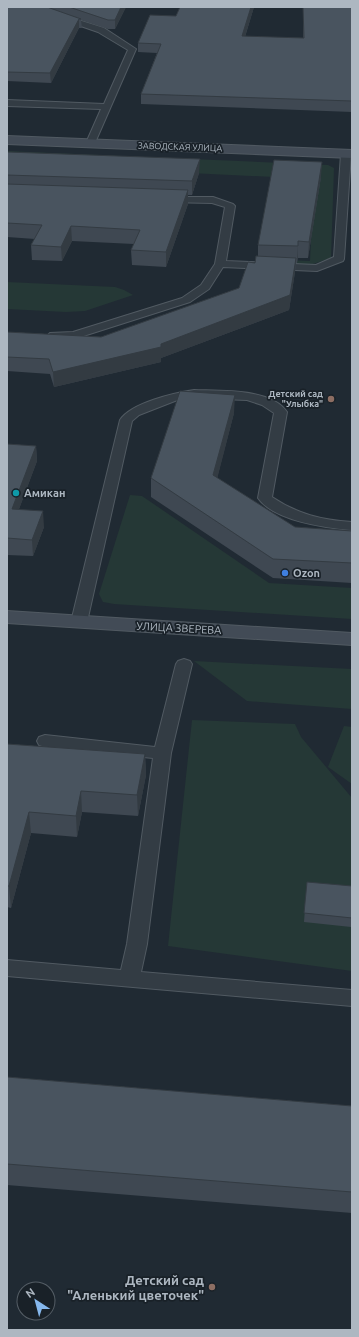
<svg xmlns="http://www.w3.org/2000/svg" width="359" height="1337" viewBox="0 0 359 1337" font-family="Ubuntu,sans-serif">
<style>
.green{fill:#253836}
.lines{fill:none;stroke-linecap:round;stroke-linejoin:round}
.lane-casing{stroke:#515a62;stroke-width:2}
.secondary-casing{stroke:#515a62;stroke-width:2}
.lane{fill:#333c44;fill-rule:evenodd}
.secondary{fill:#424b56;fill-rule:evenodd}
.wall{fill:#3f4852}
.shaded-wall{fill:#333b42}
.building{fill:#49545f;stroke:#333b42}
.education-dot{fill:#8d6e63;stroke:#192128;stroke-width:1.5}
.culture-dot{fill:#0f9aa8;stroke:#192128;stroke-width:1.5}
.shop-dot{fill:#3f7fe0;stroke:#192128;stroke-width:1.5}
.labels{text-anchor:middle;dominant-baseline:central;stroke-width:3.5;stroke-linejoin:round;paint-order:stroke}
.far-street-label{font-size:9px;fill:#adb7c1;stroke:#192128}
.far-poi-label{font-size:9px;font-weight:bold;fill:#adb7c1;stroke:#192128;text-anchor:end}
.poi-label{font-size:11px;font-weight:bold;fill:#adb7c1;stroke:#192128;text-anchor:start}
.street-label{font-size:11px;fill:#adb7c1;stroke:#192128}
.near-poi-label{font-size:13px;font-weight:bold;fill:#adb7c1;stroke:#192128;text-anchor:end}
</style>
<rect width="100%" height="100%" fill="#202a33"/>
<path class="green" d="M7,151L328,165L334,168L331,258L310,265L262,263V259L310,261L314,179L7,164Z
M7,282L115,287L124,290L133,295L85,311L66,312L7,309Z
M130,495L142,496L269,583L352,588V619L114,604L103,602L99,594Z
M194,661L352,669V709L247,701Z
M192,720L295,724L301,737L352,798V971L168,946Z
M344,726L352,727V784L328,767Z"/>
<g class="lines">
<g class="lane-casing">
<path id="lane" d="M26,7H37L104,28L136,49L94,145H88L86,143L101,109L7,106V100L104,104L128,50L98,32Z
M346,151L351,154L344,259L343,261L317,271L223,267L209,289L190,302L74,339L50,337L48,335L50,333L73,332L182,298L201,285L215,264L225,207L212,203L166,202L163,201L161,199L163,197H213L233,204L235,206L226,261L316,265L334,257L341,154Z
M194,390C220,391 271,388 287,412L272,497C297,514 322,520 352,522V530C326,528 274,521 258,498L274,413L262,405L247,400L194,398L180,399L139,415L132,421L87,622L84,625L79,627L74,625L71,622L120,420C131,403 174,393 194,390Z
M184,659L190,661L192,664L171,753L147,944L141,972L352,990V1006L7,976V960L121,970L127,944L153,758L45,747L39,745L37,741L39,737L45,735L155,747L176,664L178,661Z"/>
</g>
<g class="secondary-casing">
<path id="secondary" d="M7,136L352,150V158L7,144Z
M7,611L352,633V645L7,623Z"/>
</g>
<use href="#lane" class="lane"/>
<use href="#secondary" class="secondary"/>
</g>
<path class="wall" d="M7,7H126L115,29H108L81,20L82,28H79L51,83L7,81Z
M180,7H254L245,37L303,38V7H352V112L141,104V94L157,53L138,52V43L176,16Z
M7,152L199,173L192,195H188V204L166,267L132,265L131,250L134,244L72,241L62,261L32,260L31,245L35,239L7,237Z
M321,177L308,258H298L297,263H296L295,272L289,310L161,358V362L54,387L50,374L7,371V332L101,337L239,288L255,263L258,256V245Z
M234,413L217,478L295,527L352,531V583L273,578L151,497V478Z
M7,444L36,446L37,461L19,509L44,527L33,556L7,555Z
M7,744L145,754L146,775L138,816L82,812L77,837L31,833L11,908L7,907Z
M307,882L352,918L351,927L304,922Z
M7,1077L352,1106V1213L7,1185Z"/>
<path class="shaded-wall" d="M121,7H126L115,29V20Z
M251,7H254L242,46V36Z
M79,19V28L51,83L50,73Z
M200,159L199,173L192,195V181Z
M322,162L321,177L308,258L309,242Z
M188,190V204L166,267V252Z
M71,226L72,241L62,261L61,247Z
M298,241V258L297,263L298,246Z
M296,258L295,272L289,310L161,358V362L54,387L53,372L161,344Z
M235,395L234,413L213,495V475Z
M36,446L37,461L13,525L12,509Z
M43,511L44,527L33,556L32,540Z
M145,754L146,775L138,816L137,795Z
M81,791L82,812L77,837L76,816Z
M29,812L31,833L11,908L9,886Z"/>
<path class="building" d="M7,7H47L81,19H79L50,73L7,72Z
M69,7H121L115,20H108Z
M180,7H251L242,36L304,38L303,7H352V101L141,94L161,44L138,43L150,15L176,16Z
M7,152L200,159L192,181L7,175Z
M274,160L322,162L309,242L298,241V246L258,245Z
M7,184L188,190L166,252L131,250L140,230L71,226L61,247L31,245L42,225L7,223Z
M256,256L296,258L290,295L161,344V347L53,372L49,359L7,357V332L101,337L239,288L248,262L255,263Z
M180,391L235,395L213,475L295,527L352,531V563L273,559L151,478Z
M7,444L36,446L12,509L43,511L32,540L7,538Z
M7,744L145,754L137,795L81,791L76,816L29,812L9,886H7Z
M307,882L352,886V918L304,913Z
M7,1077L352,1106V1192L7,1164Z"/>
<g class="education-dot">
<circle cx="331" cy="399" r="4"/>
<circle cx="212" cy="1287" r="4"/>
</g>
<circle class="culture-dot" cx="16" cy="493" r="4"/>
<circle class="shop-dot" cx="285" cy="573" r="4"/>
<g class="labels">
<g class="far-street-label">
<text transform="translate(180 147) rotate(2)">ЗАВОДСКАЯ УЛИЦА</text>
</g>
<g class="far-poi-label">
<text x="323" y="394">Детский сад<tspan x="323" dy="10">"Улыбка"</tspan></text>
</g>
<g class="poi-label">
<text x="24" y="493">Амикан</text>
<text x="293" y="573">Ozon</text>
</g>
<g class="street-label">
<text transform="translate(179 628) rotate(3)">УЛИЦА ЗВЕРЕВА</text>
</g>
<g class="near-poi-label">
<text x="204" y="1280">Детский сад<tspan x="204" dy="15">"Аленький цветочек"</tspan></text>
</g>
</g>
<rect width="359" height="1337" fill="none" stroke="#adb7c1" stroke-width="16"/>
<g transform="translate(36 1301) rotate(324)"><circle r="19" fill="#192128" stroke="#545d65"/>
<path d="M0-3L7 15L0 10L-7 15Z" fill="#86b8ed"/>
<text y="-6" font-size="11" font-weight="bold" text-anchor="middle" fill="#adb7c1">N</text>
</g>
</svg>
